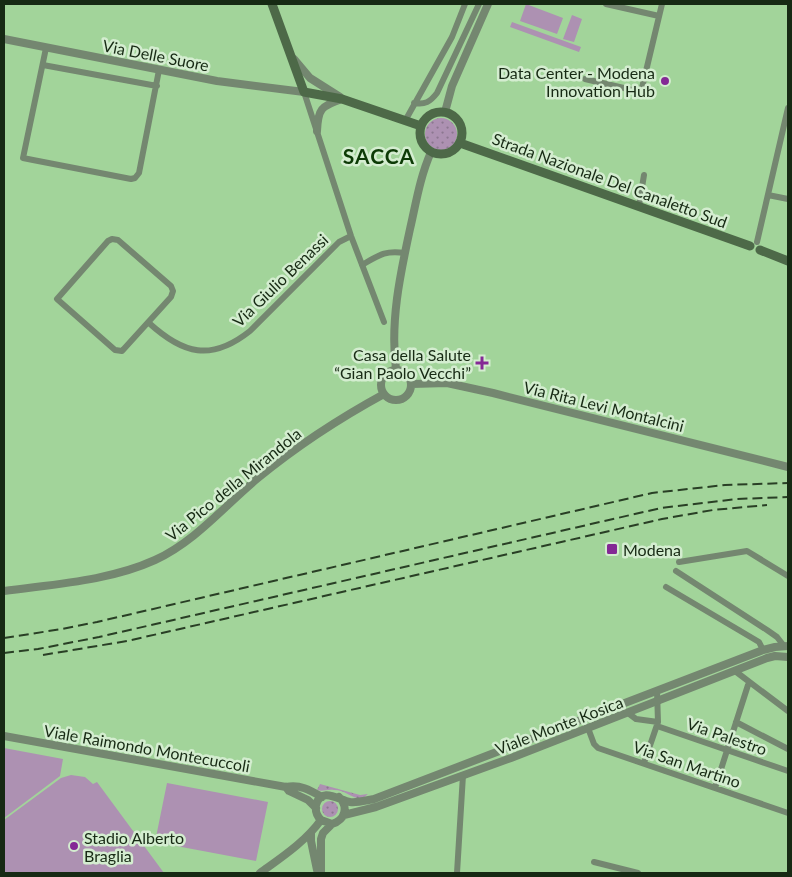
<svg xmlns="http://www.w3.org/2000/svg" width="792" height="877" viewBox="0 0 792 877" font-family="Lato,sans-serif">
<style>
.grass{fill:url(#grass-dots)}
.pitch{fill:#ad91b2}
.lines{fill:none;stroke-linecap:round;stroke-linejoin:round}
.minor{stroke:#748770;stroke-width:6}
.tertiary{stroke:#748770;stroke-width:8}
.secondary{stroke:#4d6948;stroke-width:9}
.rail{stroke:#293f25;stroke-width:2;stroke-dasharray:10 5;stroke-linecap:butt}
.poi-dot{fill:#842995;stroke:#d4edd0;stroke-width:2}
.labels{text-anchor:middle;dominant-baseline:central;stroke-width:5;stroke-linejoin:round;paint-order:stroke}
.street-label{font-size:16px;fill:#172a14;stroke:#d4edd0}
.poi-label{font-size:16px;fill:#172a14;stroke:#d4edd0;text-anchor:end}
.district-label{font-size:21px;font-weight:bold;letter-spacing:1px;fill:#0d3b06;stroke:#d4edd0}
</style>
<defs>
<pattern id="grass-dots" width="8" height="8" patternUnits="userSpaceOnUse" patternTransform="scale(1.25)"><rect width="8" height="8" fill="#ad91b2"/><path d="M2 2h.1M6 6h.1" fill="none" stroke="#8c7790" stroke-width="1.8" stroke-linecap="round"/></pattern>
</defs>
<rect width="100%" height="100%" fill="#a2d49a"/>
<path class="grass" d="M425 134a16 16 0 1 1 32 0a16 16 0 1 1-32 0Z
M320,784L360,795L368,794L362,799C351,798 345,790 334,790C327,789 323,792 317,790Z
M322 809a8 8 0 1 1 16 0a8 8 0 1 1-16 0Z"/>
<path class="pitch" d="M526,4L563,18L557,34L520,21Z
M572,15L582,19L574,42L563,39Z
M512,22L581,47L579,52L510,27Z
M4,748L63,759L60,776L4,818Z
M71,775L85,777L93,784L97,782L164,873H4V820L61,778Z
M167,783L268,802L256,861L155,842Z"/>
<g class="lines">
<path class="minor" d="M606,4L659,16
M46,48L23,158L33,160L131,179L135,178L139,173L159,70
M43,65L157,86
M585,79L641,92L662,4
M304,92L351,236L384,322
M414,103C425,105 430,102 437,93L479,4
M405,121L452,37L465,4
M768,195L788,199
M639,206L644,175
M112,239L118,240L171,286L173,291L171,297L122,351L115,350L57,299L108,241Z
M757,242L788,108
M362,265C379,255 385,250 405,253
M149,323C183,354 211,362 250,331L339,242L351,236
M679,562L747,551L788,576
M676,571L767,630L777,637L784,646
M666,587L759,642L763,650
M735,671L788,711
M628,713L636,719L658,722
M736,722L788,749
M657,726L788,771
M588,728L594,744L598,748L788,813
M644,763L658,722L657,691
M715,788L748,685
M594,862L638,873
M457,873L463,775"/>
<path class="tertiary" d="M4,39L217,81L304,92
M294,59L310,78L340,97
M445,112L452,86L488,4
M317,131C318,109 321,106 342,99
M396,369C390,322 400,275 410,229C416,203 420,177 431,152
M381 385a15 15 0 1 1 30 0a15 15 0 1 1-30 0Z
M412,384L447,383L493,393L788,467
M4,591C54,584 109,581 155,560C196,541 224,506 258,478C297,446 340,418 384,394
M4,736L286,787C300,784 310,790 322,797
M286,787L289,791L308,800L316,808
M339,797C349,807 345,820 332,824L321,820C317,816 315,811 316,805C321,786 339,800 350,802C358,803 367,800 374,799L763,650L775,647L788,646
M344,815L376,807L511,758L767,658L775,656L788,657
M311,833V841L317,870
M260,873C282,857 305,842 321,820
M321,873V839L323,833L332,824"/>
<path class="secondary" d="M272,4L304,92L342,99L421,126
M420 133a21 21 0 1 1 42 0a21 21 0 1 1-42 0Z
M460,143L750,246
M760,250L788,261"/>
<path class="rail" d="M4,638L62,629L97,622L652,493L725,485L788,483
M4,653L38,649L99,637L661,508L737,499L788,497
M43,655L127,641L662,519L713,510L767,505"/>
</g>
<g class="poi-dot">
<circle cx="665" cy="81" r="5"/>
<path d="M479.5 355.5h5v5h5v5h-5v5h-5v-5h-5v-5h5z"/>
<rect x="606" y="543" width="12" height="12" rx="2.5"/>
<circle cx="74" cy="846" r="5"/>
</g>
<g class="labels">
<g class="street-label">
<text transform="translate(156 55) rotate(11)">Via Delle Suore</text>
<text transform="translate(610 180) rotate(20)">Strada Nazionale Del Canaletto Sud</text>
<text transform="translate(280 280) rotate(-44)">Via Giulio Benassi</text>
<text transform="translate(604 406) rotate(14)">Via Rita Levi Montalcini</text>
<text transform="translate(233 484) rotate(-39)">Via Pico della Mirandola</text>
<text transform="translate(559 725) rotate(-21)">Viale Monte Kosica</text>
<text transform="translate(727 736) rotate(19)">Via Palestro</text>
<text transform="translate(147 748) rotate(10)">Viale Raimondo Montecuccoli</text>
<text transform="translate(687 764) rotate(19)">Via San Martino</text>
</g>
<g class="poi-label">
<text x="655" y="72">Data Center - Modena<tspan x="655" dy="18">Innovation Hub</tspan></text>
<text x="471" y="354">Casa della Salute<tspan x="471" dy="18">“Gian Paolo Vecchi”</tspan></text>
<text x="623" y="549" text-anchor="start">Modena</text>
<text x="84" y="837" text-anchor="start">Stadio Alberto<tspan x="84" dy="18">Braglia</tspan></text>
</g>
<g class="district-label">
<text x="379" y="155">SACCA</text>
</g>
</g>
<rect width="792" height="877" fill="none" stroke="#172a14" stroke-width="10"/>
</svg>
